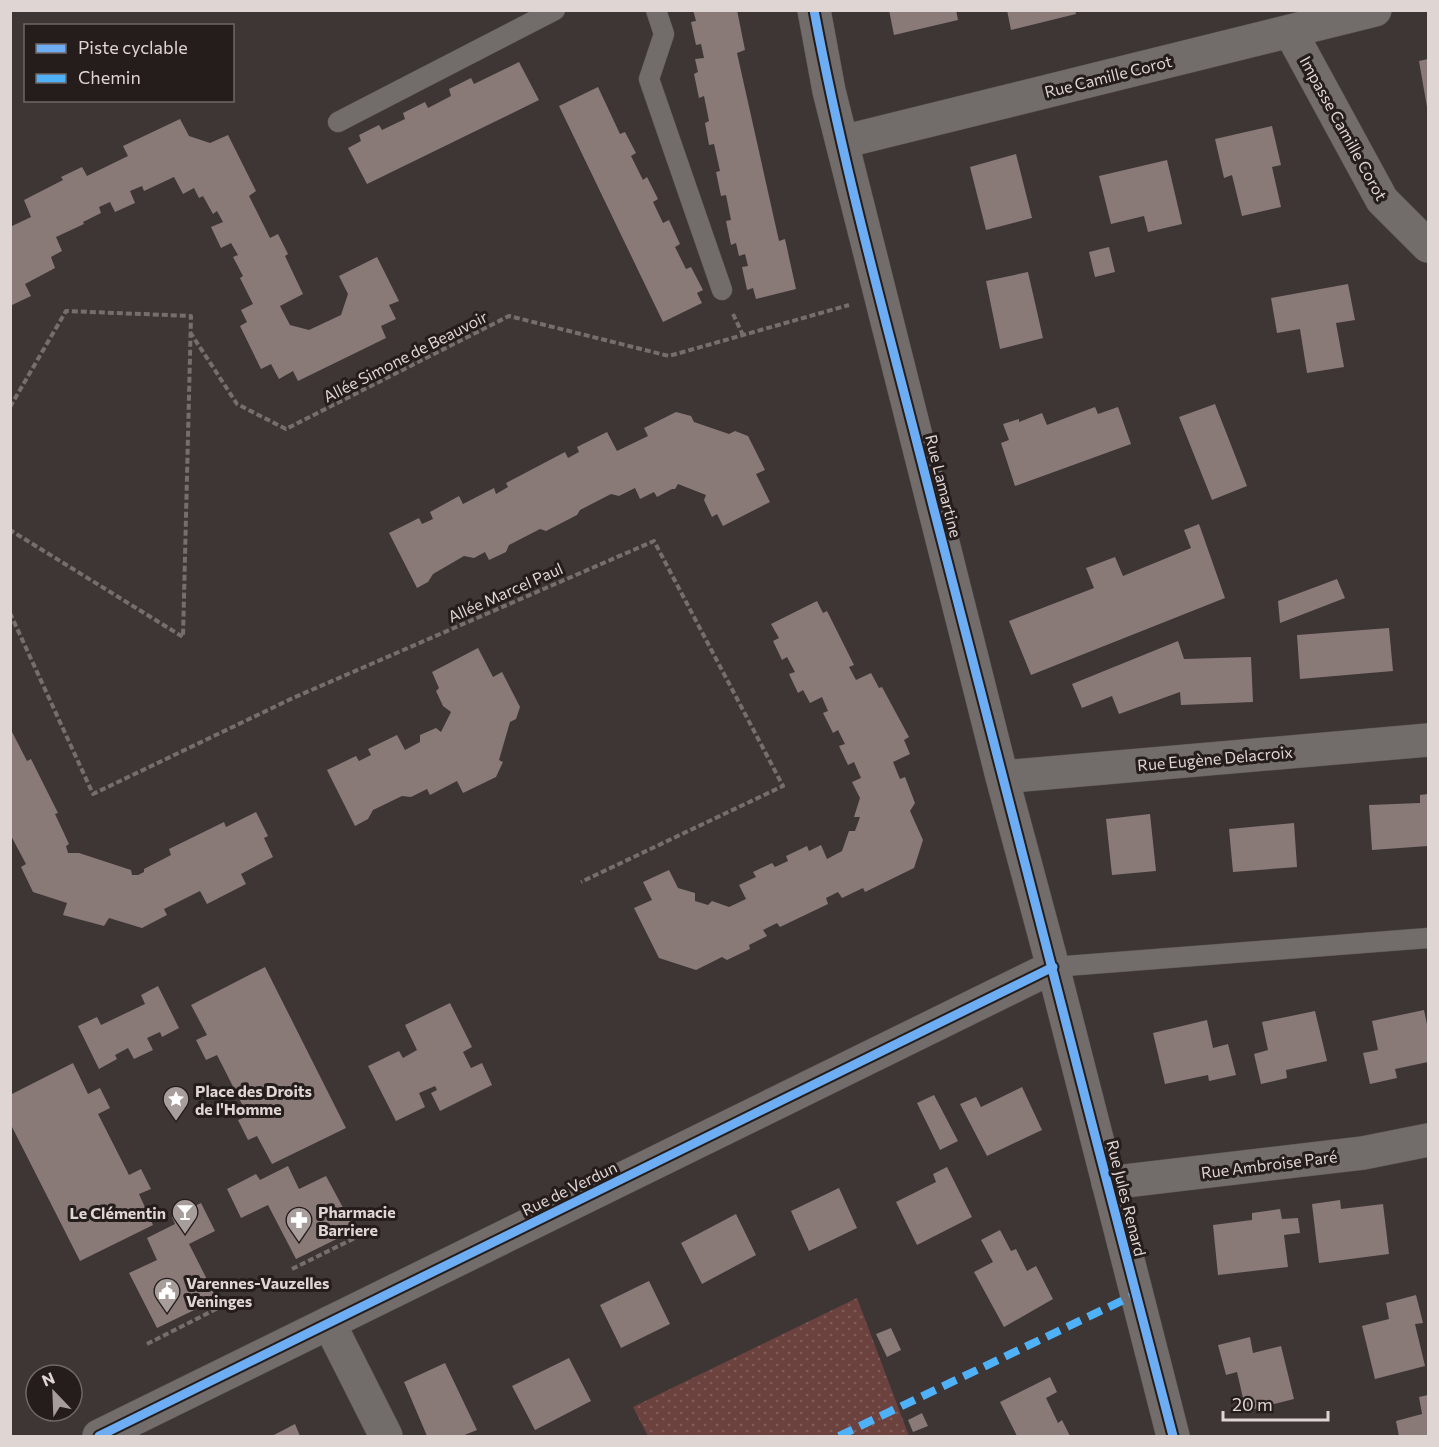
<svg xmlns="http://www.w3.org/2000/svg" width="1439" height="1447" viewBox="0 0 1439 1447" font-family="Commissioner,sans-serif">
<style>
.grass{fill:url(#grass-dots)}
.building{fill:#897a78}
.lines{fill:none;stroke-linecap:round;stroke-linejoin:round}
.service-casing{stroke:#595351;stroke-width:21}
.minor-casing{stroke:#595351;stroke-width:34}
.tertiary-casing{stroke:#595351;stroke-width:34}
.path{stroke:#746e6d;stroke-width:4;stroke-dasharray:6 3;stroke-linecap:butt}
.service{stroke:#726c6b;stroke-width:20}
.minor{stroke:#726c6b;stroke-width:33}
.tertiary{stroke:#726c6b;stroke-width:33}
.quiet{stroke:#4fb1f8;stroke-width:8;stroke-dasharray:15 8;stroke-linecap:butt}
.cycleway-casing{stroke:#241d1c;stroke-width:13}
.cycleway{stroke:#6dadf4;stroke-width:9}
.labels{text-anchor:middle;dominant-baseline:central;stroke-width:6;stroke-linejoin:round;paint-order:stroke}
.street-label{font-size:16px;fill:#dfd6d4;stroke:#241d1c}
.poi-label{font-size:16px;font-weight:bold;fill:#dfd6d4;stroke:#241d1c;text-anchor:start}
</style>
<defs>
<pattern id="grass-dots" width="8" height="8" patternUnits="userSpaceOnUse" patternTransform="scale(1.5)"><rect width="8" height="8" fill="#6c423e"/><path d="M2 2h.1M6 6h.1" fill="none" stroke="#815d59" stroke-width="1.8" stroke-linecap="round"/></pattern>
</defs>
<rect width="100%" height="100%" fill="#3e3635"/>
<path class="grass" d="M857,1298L909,1436H648L633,1407Z"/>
<path class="building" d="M693,10H737L745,50L737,53L779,241L785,239L796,289L756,299L753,288L747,290L742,267L748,266L745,254L739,256L736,243L731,245L726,221L731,220L726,195L721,196L716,172L720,171L714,144L709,145L705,123L709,121L704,96L699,98L694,74L698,72L695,59L704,58L701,44L696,45L691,22L696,21Z
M889,10H956L958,20L894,35Z
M1007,10H1075L1076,14L1011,30Z
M1428,59V107H1427L1419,61Z
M519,62L539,100L367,184L348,148L361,141L359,135L379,125L382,130L405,119L403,113L425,102L428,108L451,96L449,89L471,78L474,84Z
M598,87L620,134L625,132L636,153L631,156L643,180L647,177L658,199L653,202L663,223L669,220L680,244L675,247L686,269L691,267L703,290L697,293L702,303L663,322L559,106Z
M180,119L189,136L210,143L228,135L256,191L249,196L270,238L278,234L288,254L285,256L303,294L280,306L290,325L309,330L341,315L348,294L339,276L377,257L399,301L389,305L396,319L381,326L386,338L298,381L293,371L279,379L271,364L261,369L240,326L247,322L241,310L253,304L240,278L243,276L233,257L238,255L231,243L221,248L211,227L223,222L217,211L213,214L203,196L199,198L194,188L183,194L174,177L144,191L142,186L130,191L135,203L115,212L110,202L99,207L101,213L83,222L84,224L56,237L62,251L51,257L55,268L25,284L31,296L12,305L10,227L31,217L24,200L63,180L61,177L82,167L87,176L128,156L123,146Z
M1272,126L1281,165L1272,167L1281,207L1242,216L1232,175L1224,178L1215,139Z
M1016,154L1032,218L986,230L970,167Z
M1167,160L1182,224L1148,232L1144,216L1111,224L1099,176Z
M1109,247L1115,272L1095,277L1089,252Z
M1028,272L1043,338L1000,349L986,281Z
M1348,284L1355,320L1336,323L1344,367L1307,373L1300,329L1277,333L1271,298Z
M1215,404L1247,486L1212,500L1179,417Z
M1095,407L1098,414L1118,407L1131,444L1015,486L1001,443L1009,440L1003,424L1019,419V422L1042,413L1047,425Z
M676,412L691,416L694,422L729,434L735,431L748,436L765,470L756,474L770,502L723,526L717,514L712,517L704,500L706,495L678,484L675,489H672L657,497L654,492L640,499L635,488L619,496L611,494L580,510L577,515L546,531L540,529L509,545L506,552L489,560L485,552L474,558L464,556L433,574L428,582L417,588L389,533L419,518L422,524L433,519L430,512L459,496L463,504L494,488L496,494L508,487L506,483L565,452L568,458L579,452L577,447L607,432L617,451L648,436L644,428Z
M1199,524L1225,598L1031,675L1009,621L1094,588L1086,568L1115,557L1123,576L1191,548L1184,530Z
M1337,579L1345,598L1280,623L1278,601Z
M817,601L823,613L827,611L854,665L849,667L856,680L871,673L879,688L882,687L909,737L904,740L910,754L893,762L900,779L905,777L915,803L910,811L923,840L914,868L865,892L863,888L842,898L838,892L826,898L828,904L780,927L777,923L763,930L767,936L749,945L750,949L727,960L722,957L696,970L659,958L634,908L652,900L643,882L669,870L678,888L695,893V901L708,905L712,901L729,907L746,899L739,885L756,877L753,872L772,863L775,867L788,861L786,856L807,846L809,851L821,845L827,859L842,851L849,831H855L860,817H854L860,798L852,782L861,778L854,762L848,765L839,746L845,744L838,730L833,733L823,713L828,711L822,697L810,703L803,690L798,693L789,674L795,672L787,657L782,660L773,641L779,638L771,624Z
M1389,628L1393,671L1300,679L1297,635Z
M1178,641L1184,659L1251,657L1253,702L1181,705L1180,692L1119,714L1112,696L1082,708L1072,684Z
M478,648L493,677L502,672L520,707L516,719L510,722L499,760L503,762L496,777L463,793L457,781L430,795L427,789L411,797L402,796L373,810L368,819L355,826L327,770L356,756L359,761L371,755L368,749L397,735L405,750L420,742V735L436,728L441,732L451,712L443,706L436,691L439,688L432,672Z
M10,728L27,761L31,759L58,813L55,814L69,844L66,846L68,853H79L131,870L132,875H138L144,872V869L171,855L169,849L224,822L226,827L256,812L268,836L264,838L273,857L241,874L246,884L207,904L200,891L164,909L167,915L142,928L109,918L104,926L63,915L67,903L33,892L21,867L26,864L10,834Z
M1428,794V846L1372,850L1369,805L1420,803V795Z
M1150,814L1156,871L1112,875L1106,819Z
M1294,823L1297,867L1233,872L1229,829Z
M265,967L346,1128L272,1164L257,1136L248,1140L238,1120L248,1116L217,1055L206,1060L196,1040L207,1035L191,1005Z
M158,986L179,1028L162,1037L160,1032L147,1038L153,1050L134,1059L128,1048L115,1055L117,1059L99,1069L78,1026L97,1017L101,1025L145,1004L141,995Z
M450,1003L472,1047L463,1052L471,1068L482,1063L492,1085L440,1111L431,1093L437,1090L435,1086L419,1093L425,1107L396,1121L368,1066L399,1051L403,1058L417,1050L405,1025Z
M1424,1010L1428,1029V1062L1395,1069L1397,1078L1370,1084L1363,1053L1378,1050L1372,1021Z
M1315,1011L1327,1061L1286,1070L1287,1078L1261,1084L1254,1054L1268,1050L1262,1022Z
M1207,1020L1213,1048L1228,1044L1236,1075L1209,1081L1208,1075L1165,1084L1153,1033Z
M73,1063L88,1094L100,1088L110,1108L98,1114L129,1175L141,1169L151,1189L139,1194L153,1225L80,1261L10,1123V1095Z
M1022,1087L1042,1130L987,1156L960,1104L976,1097L981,1107Z
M934,1095L958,1141L940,1150L917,1103Z
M288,1166L299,1189L326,1176L355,1230L296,1259L268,1205L241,1218L227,1189L256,1174L260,1180Z
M947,1167L972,1217L917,1245L896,1202L936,1182L933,1174Z
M839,1188L857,1228L809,1251L791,1211Z
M1340,1200L1341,1209L1383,1204L1389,1254L1319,1263L1312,1204Z
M201,1203L215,1231L189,1244L217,1299L157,1328L129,1273L157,1260L147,1238L175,1224L172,1217Z
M1280,1209L1282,1219L1298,1218L1300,1233L1284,1235L1288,1267L1218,1275L1213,1225L1252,1220V1213Z
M736,1214L756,1255L702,1284L681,1243Z
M1000,1230L1011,1251L1016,1249L1027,1271L1036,1266L1053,1299L1004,1327L974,1272L993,1262L981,1240Z
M649,1281L670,1324L621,1348L600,1305Z
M1416,1295L1423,1323L1415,1324L1425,1366L1375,1379L1362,1326L1389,1319L1386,1303Z
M891,1328L901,1350L887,1357L876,1334Z
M1250,1337L1253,1353L1281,1346L1294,1399L1246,1411L1237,1372L1226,1375L1218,1345Z
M569,1358L591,1401L535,1430L512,1386Z
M445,1363L477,1430L462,1436H427L404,1382Z
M1050,1377L1057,1392L1046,1398L1058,1423L1062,1420L1070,1436H1017L1000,1402Z
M1428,1395V1436H1399L1396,1421L1422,1414L1419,1397Z
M922,1413L928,1426L913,1432L908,1420Z
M295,1424L300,1436H272Z"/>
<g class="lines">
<g class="service-casing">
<path id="service" d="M656,10L664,34L649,79L722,290
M338,122L555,10
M1053,967L1428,938"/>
</g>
<g class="minor-casing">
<path id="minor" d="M814,10L829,91L1002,777L1053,967
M1290,31L1382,200L1428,246
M842,142L1375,10
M1002,777L1428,740
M1108,1183L1363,1153L1428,1140
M329,1323L386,1436"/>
</g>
<g class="tertiary-casing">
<path id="tertiary" d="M99,1436L1053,967L1173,1436"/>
</g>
<path class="path" d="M733,314L743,335
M190,332L237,404L286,429L509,316L669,356L849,305
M10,407L66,311L191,316L183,637L10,530
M10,613L93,794L293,698L654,541L783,786L581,882
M292,1269L375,1228
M147,1344L230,1302"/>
<use href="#service" class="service"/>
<use href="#minor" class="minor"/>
<use href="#tertiary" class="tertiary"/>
<path class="quiet" d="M839,1436L1136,1294"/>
<g class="cycleway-casing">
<path id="cycleway" d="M814,10C845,177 892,342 933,506C1011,817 1093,1126 1173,1436
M99,1436L1053,967"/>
</g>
<use href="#cycleway" class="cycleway"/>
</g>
<defs>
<g id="sight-pin" transform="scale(1.35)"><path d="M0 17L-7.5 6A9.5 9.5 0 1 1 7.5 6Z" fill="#a79e9c" stroke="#241d1c"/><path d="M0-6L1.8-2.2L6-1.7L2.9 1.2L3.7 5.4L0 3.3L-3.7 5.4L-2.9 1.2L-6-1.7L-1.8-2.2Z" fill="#fff"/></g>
<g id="bar-pin" transform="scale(1.35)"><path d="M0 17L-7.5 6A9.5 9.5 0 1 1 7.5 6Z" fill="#a79e9c" stroke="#241d1c"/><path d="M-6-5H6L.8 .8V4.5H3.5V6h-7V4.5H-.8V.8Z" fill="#fff"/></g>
<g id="pharmacy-pin" transform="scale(1.35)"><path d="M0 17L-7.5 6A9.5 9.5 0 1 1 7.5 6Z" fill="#a79e9c" stroke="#241d1c"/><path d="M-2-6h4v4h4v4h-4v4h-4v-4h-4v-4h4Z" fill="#fff"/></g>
<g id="civic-pin" transform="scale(1.35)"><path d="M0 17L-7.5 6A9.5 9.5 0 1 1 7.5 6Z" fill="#a79e9c" stroke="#241d1c"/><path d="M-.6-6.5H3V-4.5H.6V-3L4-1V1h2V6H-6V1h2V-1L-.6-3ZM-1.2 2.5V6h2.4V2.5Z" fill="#fff"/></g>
</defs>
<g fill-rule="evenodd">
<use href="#sight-pin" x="176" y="1099"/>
<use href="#bar-pin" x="185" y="1212"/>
<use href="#pharmacy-pin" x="299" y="1220"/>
<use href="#civic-pin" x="167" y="1291"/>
</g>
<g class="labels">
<g class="street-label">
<text transform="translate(1108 76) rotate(-14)">Rue Camille Corot</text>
<text transform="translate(1344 128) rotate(61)">Impasse Camille Corot</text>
<text transform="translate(405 356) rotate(-27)">Allée Simone de Beauvoir</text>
<text transform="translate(944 486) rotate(76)">Rue Lamartine</text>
<text transform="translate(505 592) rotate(-24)">Allée Marcel Paul</text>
<text transform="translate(1215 758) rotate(-5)">Rue Eugène Delacroix</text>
<text transform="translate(1269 1164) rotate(-7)">Rue Ambroise Paré</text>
<text transform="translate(569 1188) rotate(-26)">Rue de Verdun</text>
<text transform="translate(1127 1198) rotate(76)">Rue Jules Renard</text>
</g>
<g class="poi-label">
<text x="195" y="1090">Place des Droits<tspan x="195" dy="18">de l'Homme</tspan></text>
<text x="318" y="1211">Pharmacie<tspan x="318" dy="18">Barriere</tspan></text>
<text x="166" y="1212" text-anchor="end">Le Clémentin</text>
<text x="186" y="1282">Varennes-Vauzelles<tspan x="186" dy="18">Veninges</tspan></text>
</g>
</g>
<rect width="1439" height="1447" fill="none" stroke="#dfd6d4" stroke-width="24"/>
<rect x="24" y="24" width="210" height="78" fill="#241d1c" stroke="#6f6766" stroke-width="1.5"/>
<rect x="36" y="44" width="30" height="9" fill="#6dadf4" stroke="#6f6766" stroke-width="1.5"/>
<text x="78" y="54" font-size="18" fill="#dfd6d4">Piste cyclable</text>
<rect x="36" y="74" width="30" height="9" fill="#4fb1f8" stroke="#6f6766" stroke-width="1.5"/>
<text x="78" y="84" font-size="18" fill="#dfd6d4">Chemin</text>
<g transform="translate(54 1393) rotate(337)"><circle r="28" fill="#241d1c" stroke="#6f6766" stroke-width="1.5"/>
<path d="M0-4.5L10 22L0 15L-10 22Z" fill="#a79e9c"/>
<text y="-9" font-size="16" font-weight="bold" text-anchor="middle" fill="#dfd6d4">N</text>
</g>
<path d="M1223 1411v9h105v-9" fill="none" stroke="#dfd6d4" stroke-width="3"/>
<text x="1232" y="1411" font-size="18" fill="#dfd6d4" stroke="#241d1c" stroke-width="4.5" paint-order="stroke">20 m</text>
</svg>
